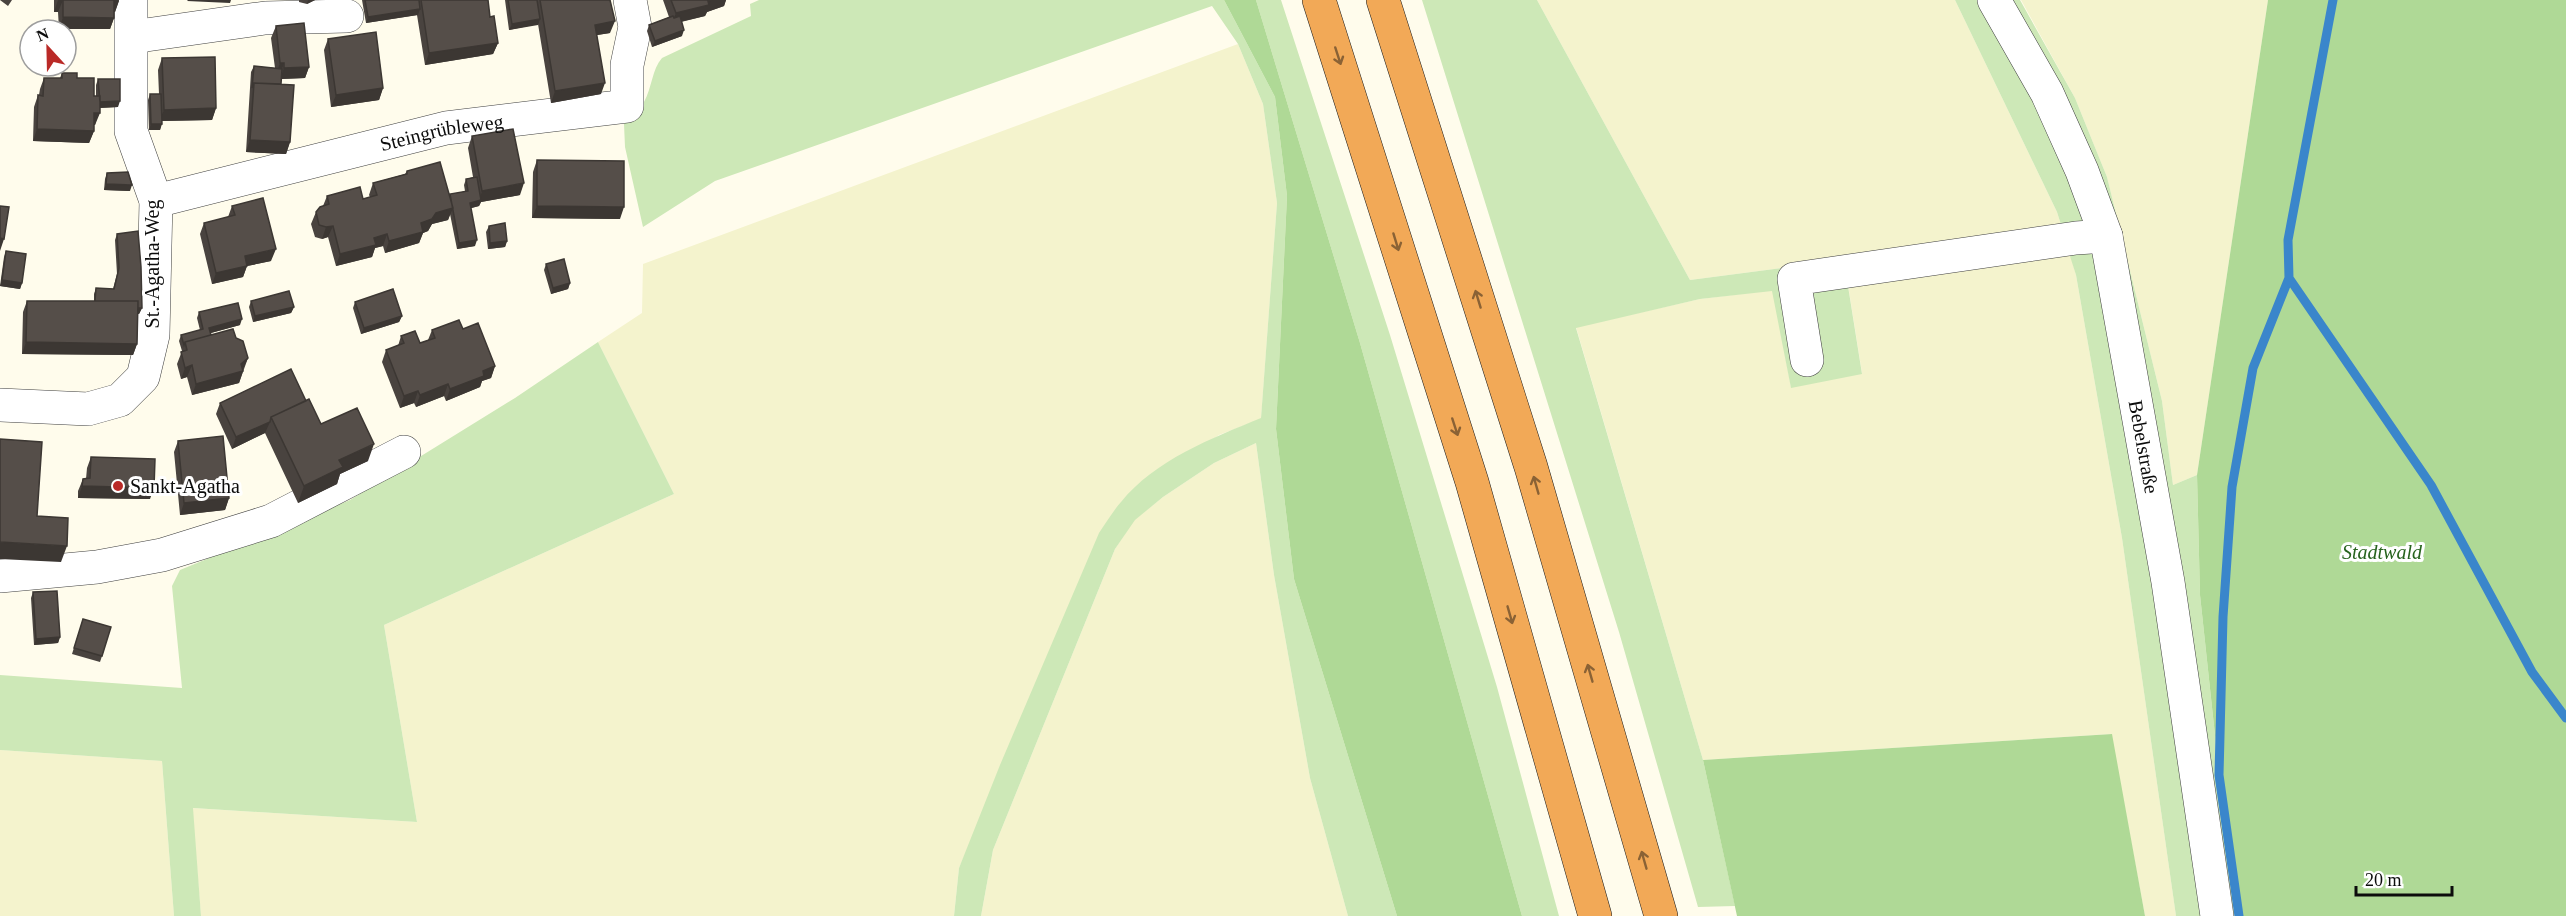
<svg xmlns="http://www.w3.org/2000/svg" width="2566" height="916" viewBox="0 0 2566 916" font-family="Georgia,serif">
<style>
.farmland{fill:#f4f3cd}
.green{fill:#cde8b7}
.forest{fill:#afd996}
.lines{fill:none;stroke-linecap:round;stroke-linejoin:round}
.stream{stroke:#3a86cb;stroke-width:9}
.minor-casing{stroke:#3f3f3f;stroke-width:34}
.highway-casing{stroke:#1d1d1d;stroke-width:34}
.minor{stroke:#fff;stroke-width:33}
.highway{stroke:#f2a957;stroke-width:33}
.wall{fill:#49433f}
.shaded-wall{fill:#3c3733}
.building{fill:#554e49;stroke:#3c3733;stroke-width:1.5}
.oneway{stroke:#8a6235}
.poi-dot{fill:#ba2a27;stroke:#fff;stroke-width:2}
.labels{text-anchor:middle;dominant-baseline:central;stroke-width:6;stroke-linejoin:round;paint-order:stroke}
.street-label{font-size:20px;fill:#0c0c0c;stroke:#fff}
.poi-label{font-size:20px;fill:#0c0c0c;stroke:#fff;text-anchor:start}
.park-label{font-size:20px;font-style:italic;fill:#27631e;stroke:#fff}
</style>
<rect width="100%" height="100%" fill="#fffcec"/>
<path class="farmland" d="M1537,0H1955L2057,212L2063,231L1690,280Z
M2021,0H2268L2197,475L2173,485L2162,401L2107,177L2075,98Z
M1238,44L1263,104L1277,203L1261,419L1219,435L1122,501L959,868L954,916H201L192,808L417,822L384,625L674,494L598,342L642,313L643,264Z
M2070,253L2076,275L2122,538L2176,916H2145L2111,734L1703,760L1576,327L1700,299L1773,290L1791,387L1862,373L1848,285Z
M1256,443L1274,575L1310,778L1348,916H981L993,850L1115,549L1134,520L1163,497L1214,463Z
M0,750L162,761L174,916H0Z"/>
<path class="green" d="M759,0H1224L1275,97L1287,196L1276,429L1294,579L1397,916H1348L1310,778L1274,575L1256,443L1214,463L1163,497L1135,520L1115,549L993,850L981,916H954L959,868L1000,765L1099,533C1106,523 1113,511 1121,502C1155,460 1212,438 1261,418L1277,203L1263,104L1238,44L1212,6L715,181L643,227L625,147L624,124C631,117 639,110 644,102C652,88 652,69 662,58L751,16L750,4Z
M1256,0H1281L1390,335L1497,687L1559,916H1522L1360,343Z
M1422,0H1537L1690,280L2063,231L2057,212L1955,0H2020L2075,98L2107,177L2162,401L2173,485L2197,475L2200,595L2223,810L2239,916H2176L2122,538L2076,275L2069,253L1848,286L1862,374L1791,388L1772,291L1700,299L1576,328L1703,760L1735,906L1698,907L1619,632Z
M598,342L674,494L384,625L417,822L193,808L201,916H174L162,761L0,750V675L182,688L172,586L180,570L350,500L515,398Z"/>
<path class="forest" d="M1224,0H1256L1360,343L1522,916H1397L1294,579L1276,429L1287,196L1275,97Z
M2268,0H2566V916H2239L2223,810L2200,595L2197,475Z
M2112,734L2145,916H1737L1703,760Z"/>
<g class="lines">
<path class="stream" d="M2333,0L2288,240L2289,278L2431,485L2532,672L2566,718
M2239,916L2219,775L2223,617L2232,487L2253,368L2289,278"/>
<g class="minor-casing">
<g id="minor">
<path id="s1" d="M1994,0L2047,93L2082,171L2106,236L2168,582L2217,916"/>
<path d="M132,37L265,18L347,16"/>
<path id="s2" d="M156,201L446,128L627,106V65L635,27L630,0"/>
<path d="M1807,360L1794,279L2076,238L2106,236"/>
<path d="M0,405L88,409L120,400L143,377L153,335L156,201L131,131V0"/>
<path d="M0,576L97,567L162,555L271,521L404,452"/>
</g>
</g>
<g class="highway-casing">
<path id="highway" d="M1319,0L1472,482L1595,916
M1383,0L1531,467L1661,916"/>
</g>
<use href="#minor" class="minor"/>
<use href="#highway" class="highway"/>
</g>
<path class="wall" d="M0,0H12L8,6Z
M54,0H119L115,12H114V18L110,29H59L58,12H54Z
M299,0H315L307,4L299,2Z
M362,0H488L490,17L498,43L493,54L425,65L417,15L366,23Z
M505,0H610V33L597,35L601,94L551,103L538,24L509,30Z
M663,0H726L724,6L707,12L705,16L681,22L682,36L652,47L647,31L649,25L669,17Z
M276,26L309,67L305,78L281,79V84L290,142L286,154L246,152L251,72L254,66L275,68L271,38Z
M328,39L383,88L379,100L331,107L324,50Z
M162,58L216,108L212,120L162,121L160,130H149L148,100L150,94H159L158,70Z
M62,73L77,78L94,96H96V85L98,79L118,107L100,108L95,125H94V131L89,143L33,141L34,107L38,95H39L40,89L44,78H60Z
M472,136L520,195L481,202L479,206L471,208L475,246L457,249L450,214L448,220L432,224L428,231L423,233L419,243L385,253L383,246L375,248L372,257L336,266L328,237L322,239L315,237L311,224L316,212L323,206L327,196L363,199L370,197L369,195L373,183L405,174L407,171L449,196L465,191L464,185L466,179L473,177L468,148Z
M537,160L620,219L532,218L533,172Z
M107,173L130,191L104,190L105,179Z
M232,206L271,261L247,266L243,277L212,284L200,234L204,223L228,217Z
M489,226L507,241L505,247L488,249L486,232Z
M117,234L142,308L139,314H138L137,344L133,355L22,354L23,312L27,301H94V294L96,288L113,289L117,274L115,240Z
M6,251L22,283L20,289L0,286L4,257Z
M546,264L570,283L568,289L551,294L544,270Z
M251,301L294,307L291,313L253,322L249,307Z
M355,302L402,316L399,322L361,334L353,308Z
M199,312L240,325L211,333V335L236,338L248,358L239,383L192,395L187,377L181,379L177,364L182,351L179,341L181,335L200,330L197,318Z
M463,329L495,366L491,378L482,381L480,387L446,401L444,396L416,407L414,403L400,408L382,362L386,350L398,346L401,336L420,343L428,340L432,330Z
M306,401L321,424L368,461L340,474L337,484L298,503L265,433L232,449L216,414L220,403Z
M178,441L229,498L225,510L180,515L174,452Z
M91,457L150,499L78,498V491L83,479H86L87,468Z
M33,592L60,637L58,643L34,645L31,598Z
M83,619L102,656L100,662L72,654Z"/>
<path class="shaded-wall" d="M58,0H63L58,12H54Z
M114,0L119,1L115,12H110Z
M188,0H231L230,3L187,1Z
M308,0H315L307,4Z
M712,0H726L724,6L707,12L705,16L671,24L676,13Z
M420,9L418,15L366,23L368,17Z
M63,17L114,18L110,29H59Z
M540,19L538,25L509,30L512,24Z
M615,21L610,33L591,36L595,25Z
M684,30L682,36L652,47L655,41Z
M498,43L493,54L425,65L429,53Z
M280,63H284L280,75L276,74Z
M309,67L305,78L280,79L284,68Z
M605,83L601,94L551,103L555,91Z
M383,88L379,100L331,107L336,95Z
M120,101L118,107L97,108L99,102Z
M216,108L212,120L159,121L164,110Z
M94,113H100L95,125L89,124Z
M151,124H162L160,130H149Z
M37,129L94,131L89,143L33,141Z
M250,140L290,142L286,154L246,152Z
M524,183L520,195L481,202L479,206L468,209L470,203L479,201L482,191Z
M106,184L132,185L130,191L104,190Z
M537,206L624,207L620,219L532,218Z
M453,208L448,220L432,224L428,231L423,233L419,243L385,253L389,241L421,223L436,213Z
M333,226L328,237L322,239L326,227Z
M387,234L383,246L375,248L372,257L336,266L340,254L374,238Z
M0,238L4,239L0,251Z
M477,240L475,246L457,249L459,243Z
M507,241L505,247L488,249L490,243Z
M276,249L271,261L247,266L243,277L212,284L216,273L245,256Z
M2,280L22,283L20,289L0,286Z
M570,283L568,289L551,294L553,288Z
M294,307L291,313L253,322L255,316Z
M142,308L139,314L93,313Z
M402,316L399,322L361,334L364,328Z
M242,319L240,325L207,334L209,328Z
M26,342L137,344L133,355L22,354Z
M248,358L243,369L241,371H243L239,383L192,395L196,384L241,364Z
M192,365L187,377L181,379L185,368Z
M495,366L491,378L482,381L480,387L446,401L450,389L483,371Z
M448,384L444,396L416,407L420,395Z
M418,391L414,403L400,408L404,396Z
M270,422L265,433L232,449L236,437Z
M374,444L368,461L340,474L337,484L298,503L304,486L339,460Z
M82,486L154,488L150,499L78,498Z
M229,498L225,510L180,515L184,503Z
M0,542L67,546L61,562L0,559Z
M60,637L58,643L34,645L36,639Z"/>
<path class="building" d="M63,0H119H114V18L63,17Z
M365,0H419L420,9L368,17Z
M421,0H488L490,17L494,16L498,43L429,53Z
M508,0H537L540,19L512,24Z
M540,0H610L615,21L595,25L605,83L555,91Z
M671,0H712L708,1L709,5L676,13Z
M673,16L674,18L680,16L684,30L655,41L649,25Z
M304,23L309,67L284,68V63H280L276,26Z
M376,32L383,88L336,95L328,39Z
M215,57L216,108L164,110L162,58Z
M254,66L282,69L281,84L254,83L252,88Z
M62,73H77V78H94V96H100V113H94V131L37,129L38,95L43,96L44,78H62Z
M98,79H120V101L100,102Z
M254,83L294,85L290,142L250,140Z
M150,94H161L162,124H151Z
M513,129L524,183L482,191L472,136Z
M537,160L624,161V207L537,206Z
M440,162L453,208L436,213L432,219L421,223L423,232L389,241L387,234L374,238L376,245L340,254L333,226L326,227L319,225L316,212L320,207L329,204L327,196L360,187L363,199L377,195L373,183L407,174V171Z
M128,172L132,185L106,184L107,173Z
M477,177L481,200L470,203L477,240L459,243L450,194L468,191L466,179Z
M263,198L276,249L245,256L247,266L216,273L204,223L235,215L232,206Z
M0,206L9,207L4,239L0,238Z
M505,223L507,241L490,243L489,226Z
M138,231L141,267L142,308H138V301H95L96,288L114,289L119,268L117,234Z
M6,251L26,254L22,283L2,280Z
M564,259L570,283L553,288L546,264Z
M393,289L402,316L364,328L355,302Z
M289,291L294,307L255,316L251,301Z
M27,301H138L137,344L26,342Z
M238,303L242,319L209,328L211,335L185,342L184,345L181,335L203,329L199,312Z
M459,320L463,329L478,323L495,366L483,371L484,376L450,389L448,384L420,395L418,391L404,396L386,350L404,343L401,336L415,331L420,343L435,338L432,330Z
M233,329L236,338L243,341L248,358L241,364L243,371L196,384L192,365L185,368L181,352L187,350L185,342Z
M291,369L306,401L271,417L270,422L236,437L220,403Z
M309,399L321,424L357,408L374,444L339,460L343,467L304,486L271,417Z
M223,436L229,498L184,503L178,441Z
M0,439L42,442L37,516L68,518L67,546L0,542Z
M91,457L155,459L154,488L82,486L83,479L90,478Z
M57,591L60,637L36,639L33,592Z
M83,619L111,627L102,656L74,648Z"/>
<defs><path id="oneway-shaft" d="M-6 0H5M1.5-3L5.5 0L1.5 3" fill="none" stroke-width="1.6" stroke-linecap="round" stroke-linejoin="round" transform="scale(1.5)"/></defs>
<g class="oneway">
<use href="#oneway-shaft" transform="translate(1338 56) rotate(72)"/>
<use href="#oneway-shaft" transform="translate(1396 242) rotate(73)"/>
<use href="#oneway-shaft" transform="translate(1478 299) rotate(-107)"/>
<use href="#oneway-shaft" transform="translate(1455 427) rotate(72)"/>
<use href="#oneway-shaft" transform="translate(1536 485) rotate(-106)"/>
<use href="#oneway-shaft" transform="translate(1510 615) rotate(74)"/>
<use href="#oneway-shaft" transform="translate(1590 673) rotate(-106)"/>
<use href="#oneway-shaft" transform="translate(1644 860) rotate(-106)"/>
</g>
<circle class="poi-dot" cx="118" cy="486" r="6"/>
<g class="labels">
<g class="street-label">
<text stroke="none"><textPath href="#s2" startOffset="294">Steingrübleweg</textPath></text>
<text transform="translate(152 264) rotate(-90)">St.-Agatha-Weg</text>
<text stroke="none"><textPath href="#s1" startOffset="476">Bebelstraße</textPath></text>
</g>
<g class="poi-label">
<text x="130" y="486">Sankt-Agatha</text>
</g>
<g class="park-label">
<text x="2382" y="552">Stadtwald</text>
</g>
</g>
<g transform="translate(48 48) rotate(338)"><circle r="28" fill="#ffffff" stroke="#9e9e9e" stroke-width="1.5"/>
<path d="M0-4.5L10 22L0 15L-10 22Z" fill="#ba2a27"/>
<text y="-9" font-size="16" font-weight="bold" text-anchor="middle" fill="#0c0c0c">N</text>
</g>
<path d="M2356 886v9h96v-9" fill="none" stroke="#0c0c0c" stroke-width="3"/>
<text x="2365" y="886" font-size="18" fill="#0c0c0c" stroke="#ffffff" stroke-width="4.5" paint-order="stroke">20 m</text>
</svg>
